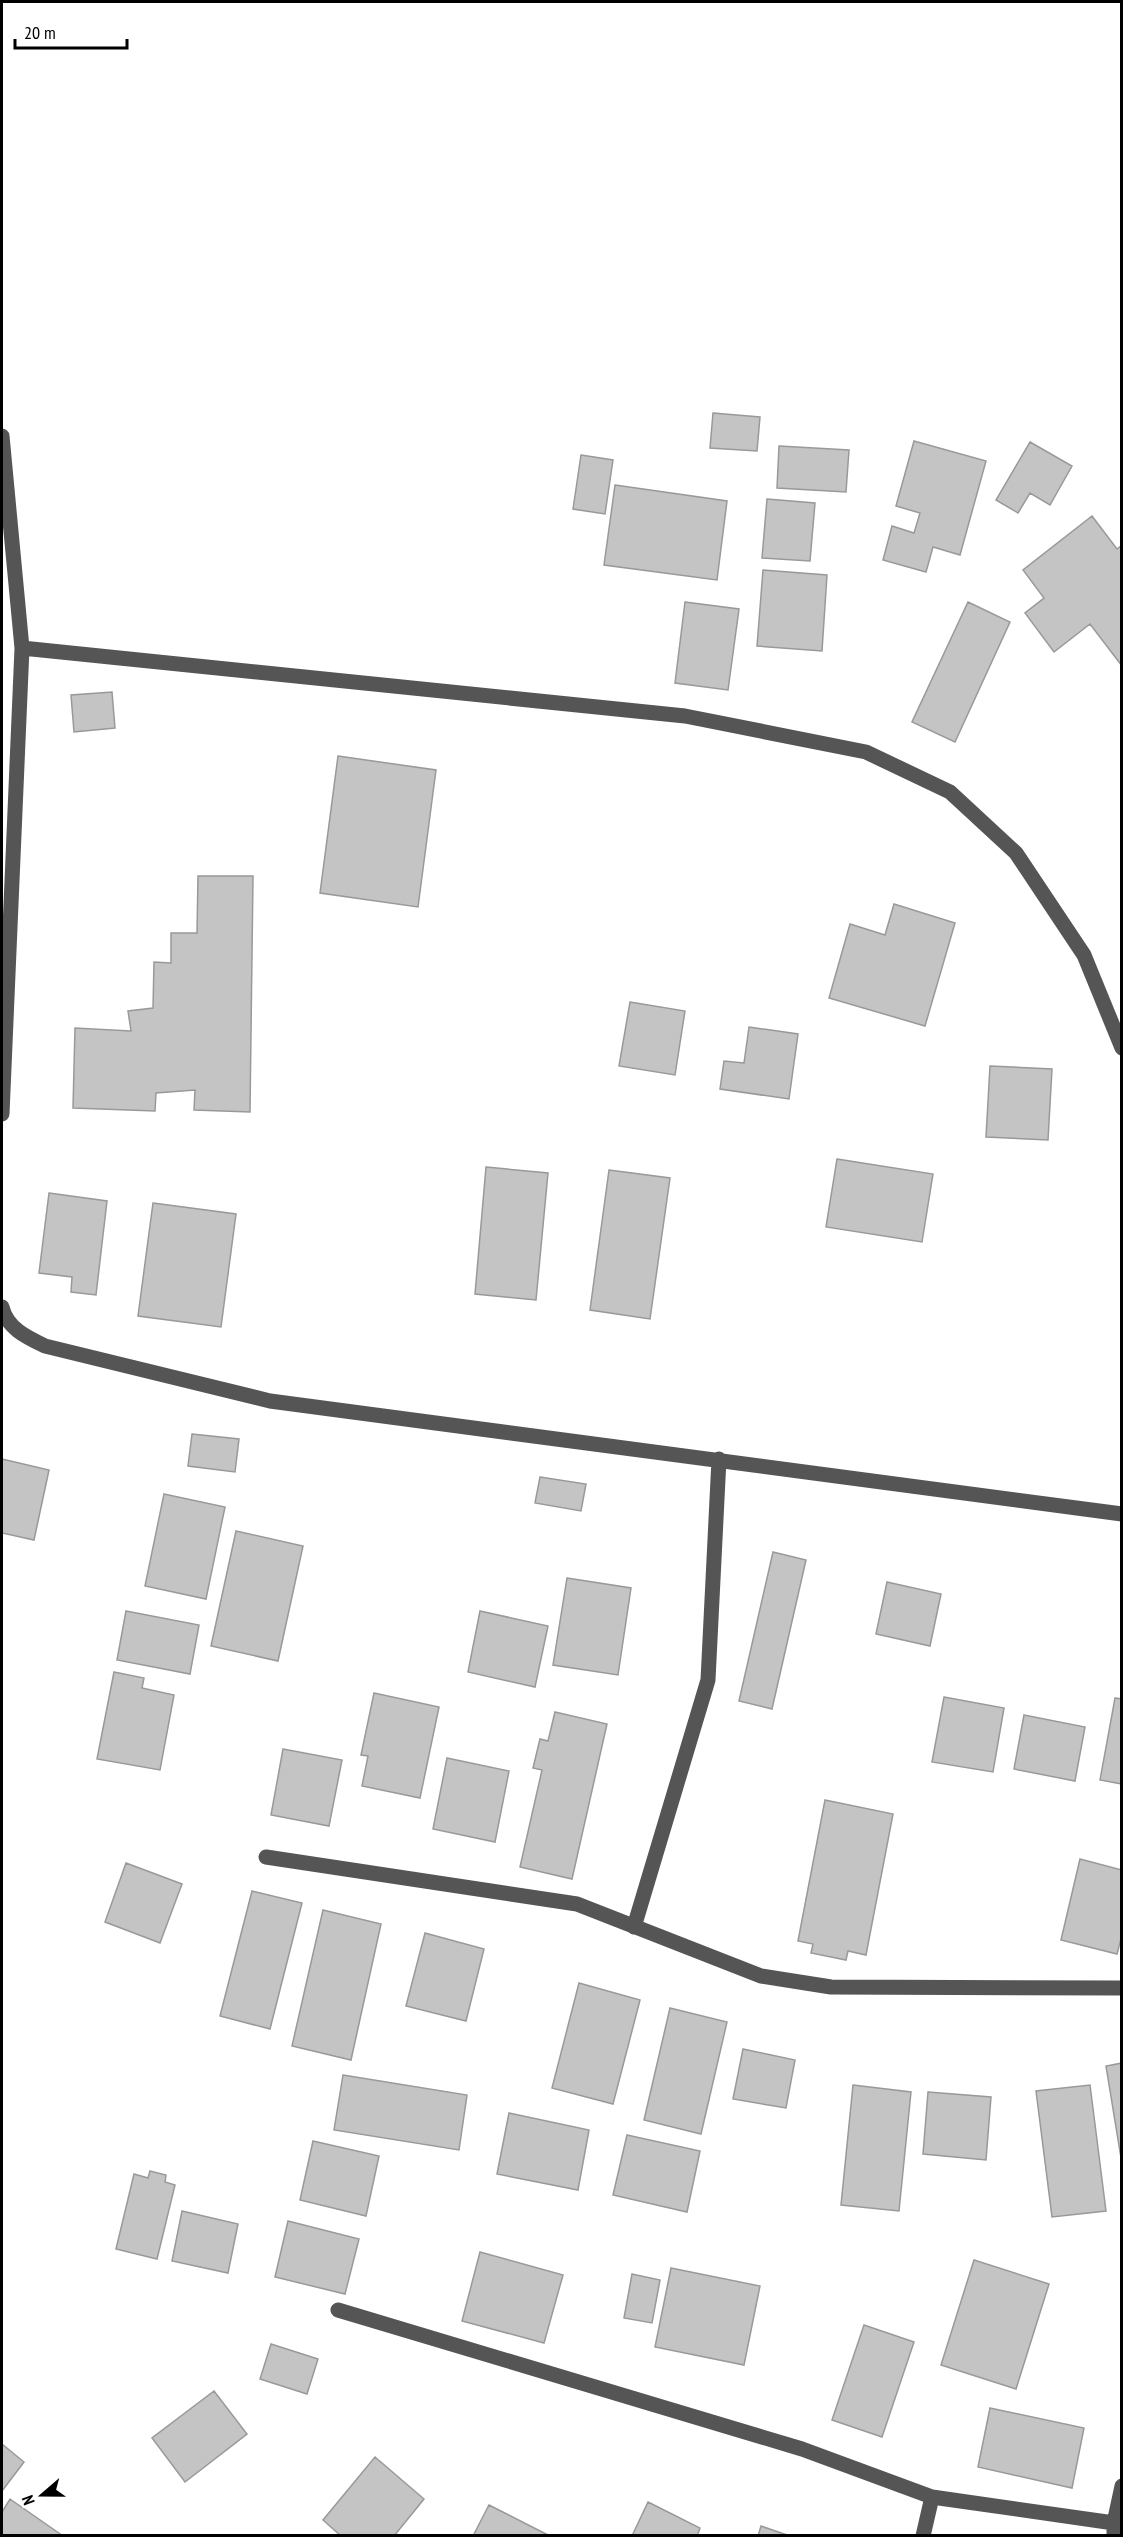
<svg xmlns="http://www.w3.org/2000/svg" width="1123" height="2537" viewBox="0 0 1123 2537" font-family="'PT Sans Narrow',sans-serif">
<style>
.building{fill:#c4c4c4;stroke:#999;stroke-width:1.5}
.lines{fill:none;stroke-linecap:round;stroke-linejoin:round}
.minor{stroke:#555;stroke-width:15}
</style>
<rect width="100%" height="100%" fill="#fff"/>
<path class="building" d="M713,413L760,417L757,451L710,448Z
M914,441L986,461L960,555L933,547L926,572L883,560L892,526L914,533L920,513L896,506Z
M1030,442L1072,466L1050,505L1030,493L1018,513L996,500Z
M779,446L849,450L846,492L777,488Z
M581,455L613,460L605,514L573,509Z
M615,485L727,501L717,580L604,565Z
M767,499L815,503L810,561L762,558Z
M1092,516L1117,549L1122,545V666L1090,624L1054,652L1025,613L1044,598L1023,570Z
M763,570L827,575L822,651L757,646Z
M685,602L739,609L728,690L675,683Z
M968,602L1010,622L955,742L912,722Z
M112,692L115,728L74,732L71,695Z
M338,756L436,770L418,907L320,893Z
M198,876H253L250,1112L194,1110L195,1090L156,1093L155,1111L73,1108L75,1028L131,1031L128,1011L153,1008L154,962L171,963V933H197Z
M894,904L955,923L925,1026L829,998L850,924L885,935Z
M630,1002L685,1011L675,1075L619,1066Z
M749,1027L798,1034L789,1099L720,1089L724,1061L744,1063Z
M990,1066L1052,1069L1048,1140L986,1137Z
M837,1159L933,1174L922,1242L826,1227Z
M486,1167L548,1173L536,1300L475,1294Z
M609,1170L670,1178L650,1319L590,1310Z
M49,1193L107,1201L96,1295L71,1292L72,1277L39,1273Z
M153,1203L236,1214L221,1327L138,1316Z
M192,1434L239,1439L235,1472L188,1466Z
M2,1459L49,1470L34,1540L2,1533Z
M540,1477L586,1484L581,1511L535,1503Z
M164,1494L225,1507L206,1599L145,1586Z
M236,1531L303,1546L278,1661L211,1646Z
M773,1552L806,1560L772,1709L739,1701Z
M567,1578L631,1588L618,1675L553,1665Z
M887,1582L941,1594L930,1646L876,1634Z
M126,1611L199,1625L190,1674L117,1660Z
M480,1611L548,1626L535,1687L468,1672Z
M114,1672L144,1678L142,1688L174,1695L160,1770L97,1759Z
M374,1693L439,1707L420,1798L362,1786L368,1756L361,1755Z
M944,1697L1004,1708L993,1772L932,1762Z
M1115,1698L1122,1699V1784L1100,1780Z
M555,1712L607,1724L572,1879L520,1867L542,1770L533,1768L540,1739L548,1741Z
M1024,1715L1085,1727L1075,1781L1014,1769Z
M283,1749L342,1760L329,1826L271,1815Z
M447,1758L509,1771L495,1842L433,1829Z
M825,1800L893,1814L866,1955L848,1951L846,1960L811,1953L813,1944L798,1941Z
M1080,1859L1122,1870V1935L1117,1954L1061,1940Z
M126,1863L182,1884L160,1943L105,1922Z
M252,1891L302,1903L270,2029L220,2016Z
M323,1910L381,1924L351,2060L292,2046Z
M425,1933L484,1949L466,2021L406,2006Z
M579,1983L640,2000L613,2104L552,2088Z
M670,2008L727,2022L701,2134L644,2120Z
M743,2049L795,2060L786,2108L733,2099Z
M1122,2063V2164L1106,2066Z
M343,2075L467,2095L459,2150L334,2130Z
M853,2085L911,2092L899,2211L841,2205Z
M1090,2085L1106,2211L1052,2217L1036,2091Z
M928,2092L991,2097L986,2160L923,2154Z
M509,2113L589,2130L578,2190L497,2174Z
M627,2135L700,2151L687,2212L613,2195Z
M313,2141L379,2156L366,2216L300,2200Z
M150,2171L166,2175L165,2182L175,2185L157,2259L116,2249L134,2174L148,2178Z
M182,2211L238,2224L228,2273L172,2261Z
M288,2221L359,2239L345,2294L275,2277Z
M480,2252L563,2275L544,2343L462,2321Z
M974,2260L1049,2284L1016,2389L941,2365Z
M671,2268L760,2286L744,2365L655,2347Z
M632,2274L660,2280L652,2323L624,2318Z
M864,2325L914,2342L882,2437L832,2420Z
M271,2344L318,2359L307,2394L260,2379Z
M214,2391L247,2434L185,2482L152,2438Z
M990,2408L1084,2428L1072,2488L978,2467Z
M2,2444L24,2462L2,2491Z
M375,2457L424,2499L394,2536H341L323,2520Z
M10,2499L63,2536H2V2512Z
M648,2502L700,2528L697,2536H632Z
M489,2505L548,2535V2536H473Z
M761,2526L790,2536H758Z"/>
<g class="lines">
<path class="minor" d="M2,436L22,648L2,1114
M22,648L685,716L866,752L950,792L1016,853L1084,955L1122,1048
M2,1307C7,1328 26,1337 45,1346L270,1401L1122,1514
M266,1857L577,1904L761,1976L831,1987L1122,1988
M634,1927L708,1680L719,1459
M338,2310L802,2449L932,2497L1114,2523
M923,2536L932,2497
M1114,2536V2523L1122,2486"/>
</g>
<rect width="1123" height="2537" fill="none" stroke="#000000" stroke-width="6"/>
<g transform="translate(42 2495) rotate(250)" stroke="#ffffff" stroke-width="4.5" paint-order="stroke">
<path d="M0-4.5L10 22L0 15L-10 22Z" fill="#000000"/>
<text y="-9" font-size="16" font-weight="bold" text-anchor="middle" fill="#000000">N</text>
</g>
<path d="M15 39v9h112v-9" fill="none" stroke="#000000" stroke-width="3"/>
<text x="24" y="39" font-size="18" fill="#000000" stroke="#ffffff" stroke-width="4.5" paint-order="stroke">20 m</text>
</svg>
